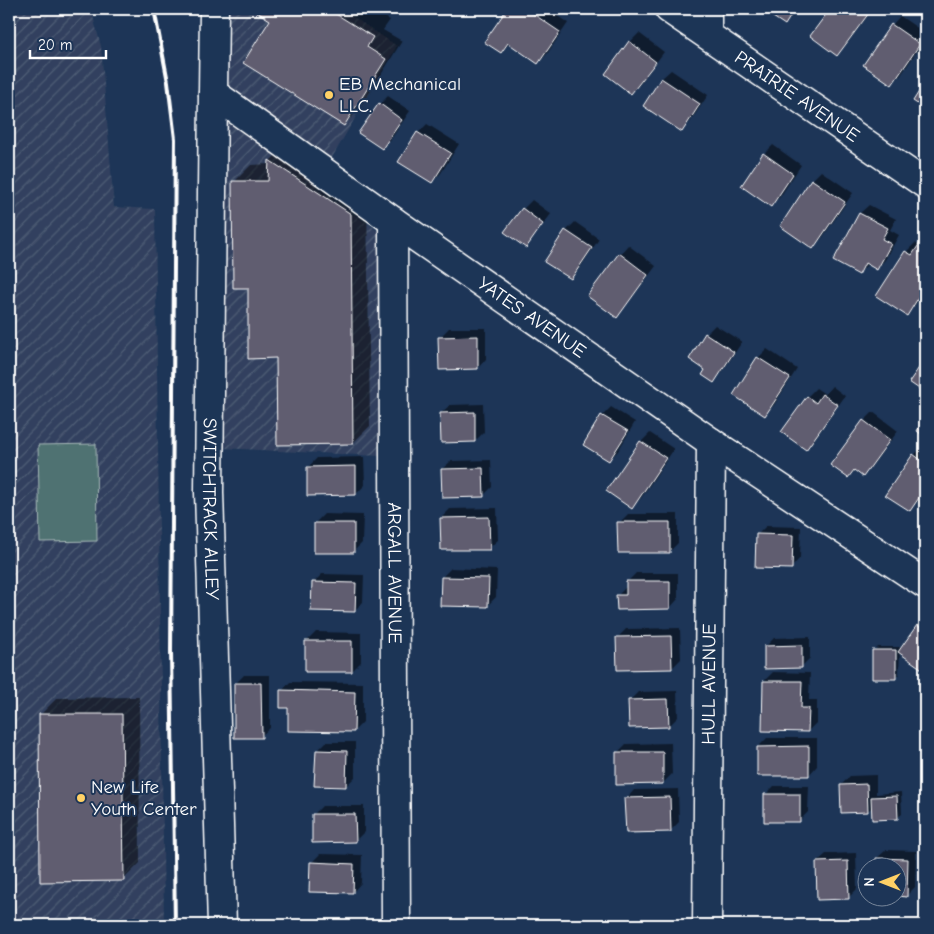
<svg xmlns="http://www.w3.org/2000/svg" width="934" height="934" viewBox="0 0 934 934" font-family="'Comic Neue',sans-serif">
<style>
.industrial{fill:url(#industrial-furrows)}
.pitch{fill:#4f7272;stroke:#a7b8b8}
.shadow{fill:#0007}
.building{fill:#615d70;stroke:#fff}
.lines{fill:none;stroke-linecap:round;stroke-linejoin:round}
.minor-casing{stroke:#fff;stroke-width:31}
.major-casing{stroke:#fff;stroke-width:31}
.minor{stroke:#1d3557;stroke-width:28}
.major{stroke:#1d3557;stroke-width:28}
.rail{stroke:#fff;stroke-width:4}
.poi-dot{fill:#ffd166;stroke:#1d3557;stroke-width:2}
.labels{text-anchor:middle;dominant-baseline:central;stroke-width:4;stroke-linejoin:round;paint-order:stroke}
.poi-label{font-size:19px;fill:#fff;stroke:#1d3557;text-anchor:start}
.street-label{font-size:19px;fill:#fff;stroke:#1d3557}
</style>
<defs>
<pattern id="industrial-furrows" width="10" height="10" patternUnits="userSpaceOnUse" patternTransform="scale(1.25)"><rect width="10" height="10" fill="#31415e"/><path d="M-1 1l2-2M0 10L10 0M9 11l2-2" fill="none" stroke="#505e76"/></pattern>
</defs>
<rect width="100%" height="100%" fill="#1d3557"/>
<filter id="ink" filterUnits="userSpaceOnUse"><feTurbulence type="fractalNoise" baseFrequency=".02" numOctaves="2"/><feDisplacementMap in="SourceGraphic" scale="10" xChannelSelector="R" yChannelSelector="G"/><feConvolveMatrix kernelMatrix="1 2 1 2 8 2 1 2 1" color-interpolation-filters="sRGB"/></filter>
<g filter="url(#ink)">
<path class="industrial" d="M9,9H91L101,46L114,207L155,209L164,925H9Z
M228,9H342L397,46L315,187L374,228L381,234L379,456L220,448Z"/>
<path class="pitch" d="M96,444L97,541L40,542L38,445Z"/>
<path class="shadow" d="M254,9H372L390,20L383,30L402,41L361,107L344,125L272,20Z
M508,9H547L568,23L547,54L538,63L510,43L501,52L486,41Z
M763,9H797L794,14L785,23Z
M831,9H873L845,46L837,54L811,36Z
M900,16L925,33V39L901,75L892,83V25Z
M639,33L664,52L640,84L631,93L630,42Z
M671,70L708,95L690,122L681,130L644,105L662,78Z
M388,96L410,111L391,139L382,148L380,104Z
M427,124L459,144L441,173L432,182L418,133Z
M287,144L367,197L370,426L353,443L277,357L249,287L234,182L251,165L270,164V161Z
M773,145L801,165L780,197L771,205L742,186L764,154Z
M821,171L853,193L822,238L813,247L812,180Z
M532,200L551,214L534,237L526,246L506,232L523,209Z
M869,205L896,219L890,230L899,235L885,260L877,268L868,264L859,273L835,260L860,213Z
M575,222L599,239L579,269L571,278L566,231Z
M925,238V290L915,305L906,314V252L915,243L920,246Z
M628,245L656,266L625,307L616,316L620,254Z
M715,325L742,342L722,372L713,381L707,370L691,358L706,334Z
M449,328H486V359L478,368L440,337Z
M767,349L797,369L774,405L765,414L758,358Z
M832,386L845,396L814,440L806,449L782,432L808,396L816,388L825,394Z
M483,404L484,432L475,441L441,413L450,405Z
M611,407L635,422L618,451L609,460L602,416Z
M873,412L898,431L871,467L863,476L855,470L848,477L832,465L864,421Z
M650,433L674,449L641,498L632,507L641,442Z
M923,446L925,448V491L918,501L910,510L914,455Z
M364,457L365,485L356,494L308,467L317,458Z
M491,460L492,487L483,496L442,469L451,461Z
M497,508L498,540L489,548L441,518L450,509Z
M324,514L363,515L362,543L353,552L315,523Z
M628,514H678V543L669,552L619,523Z
M766,526L801,527L800,558L792,567L757,535Z
M451,568L497,570L496,597L487,606L442,577Z
M636,573H678V599L670,608L617,596L627,586V582Z
M322,574L364,575L363,602L354,611L313,583Z
M925,618V670L900,651L899,674L895,678L874,651L878,647H900V651L918,626Z
M680,628L681,659L672,668L617,638L626,629Z
M316,632L361,633V662L352,671L307,641Z
M810,637V658L801,667L765,647L774,638Z
M773,672L810,673L809,700H817V722L808,731L764,681Z
M244,675H270V728L261,736L235,684Z
M290,682L363,683V722L354,731L290,707L282,691Z
M677,691L678,717L669,726L629,701L638,692Z
M139,697L140,863L123,880L40,715L57,698Z
M767,738H817V766L809,775L758,747Z
M326,742H355V777L346,786L317,751Z
M671,743L672,774L663,783L617,753L626,744Z
M876,775V794L901,792L902,814L897,818L873,806L868,811L841,785L850,776Z
M774,786H809L808,812L799,821L765,795Z
M678,789L679,822L670,831L626,799L634,790Z
M322,806H364V832L355,841L313,815Z
M886,850L916,851L915,887L906,896L896,866H877V858Z
M856,853L857,889L848,898L817,862L826,854Z
M320,854L362,855L361,883L353,892L311,863Z"/>
<path class="building" d="M252,9H328L373,37L367,47L386,59L344,126L243,63L270,20Z
M507,9H526L560,32L538,64L508,43L501,53L484,42Z
M761,9H795L785,25Z
M830,9H872L837,56L810,36Z
M891,24L920,44L892,85L863,65Z
M629,41L656,62L631,94L605,74Z
M661,78L700,104L682,132L643,106Z
M925,82V109L913,101Z
M379,103L402,120L382,149L358,133Z
M417,132L451,153L432,183L398,162Z
M763,153L793,174L771,207L741,186Z
M269,160L351,214L353,444L277,445L276,358L248,359V288H233L232,181H268Z
M811,179L845,202L813,249L780,226Z
M522,208L543,224L526,248L504,232Z
M859,213L888,228L882,239L891,244L877,270L865,263L859,275L833,261Z
M565,230L592,248L571,279L544,262Z
M922,240L925,242V287L907,316L876,296L905,251L912,255Z
M619,253L648,275L617,318L587,296Z
M705,333L734,352L714,383L702,375L705,370L689,359Z
M478,336V369L439,370L438,337Z
M757,357L790,378L765,416L733,395Z
M923,362L925,364V393L909,382Z
M822,394L838,405L806,450L781,432L807,396L816,403Z
M475,412V442L441,443L440,413Z
M601,415L628,431L609,461L583,445Z
M925,417V437L917,431Z
M863,420L890,440L863,477L854,470L848,478L830,465Z
M640,441L666,458L632,509L606,491Z
M913,454L925,463V489L910,511L885,495Z
M356,466V495L307,496V467Z
M483,468L484,497L442,498L441,469Z
M489,517L490,550H441L440,518Z
M617,522H670V553H618Z
M314,523H354V553H314Z
M756,534L793,535L792,569L755,568Z
M441,577L489,578L488,607L440,606Z
M626,581H670V609L617,610L616,595H626Z
M312,582L356,583L355,612L311,611Z
M917,625L925,631V671L898,652Z
M671,636L672,669L617,670L616,637Z
M305,641H352V672H305Z
M802,645V668L764,669V646Z
M872,650H896V679H872Z
M763,681H802L801,708H809L808,732L762,731Z
M234,683H261L262,738H234Z
M280,690L355,692L354,732L288,731V708H280Z
M668,699L669,727L629,728L628,700Z
M39,714H122L124,881L40,882Z
M809,746V776H757V747Z
M316,750L347,751L346,787L314,786Z
M616,752H663V784L616,785Z
M867,784L868,812L841,813L840,785Z
M764,794H800V822H764Z
M897,796L898,819L872,820L871,797Z
M670,797L671,832L626,833L624,798Z
M312,814H355L356,842L312,843Z
M876,858L908,859L907,897L896,896V866H876Z
M848,861L849,899L817,900L816,862Z
M310,862L354,864L353,893L309,892Z"/>
<g class="lines">
<g class="minor-casing">
<g id="minor">
<path id="s1" d="M214,9L213,93L393,221L711,442L925,584"/>
<path d="M707,33V9"/>
<path id="s2" d="M213,93L209,492L222,925"/>
<path id="s3" d="M393,221L396,925"/>
<path id="s4" d="M707,925L711,442"/>
</g>
</g>
<g class="major-casing">
<g id="major">
<path id="s5" d="M669,9L925,184"/>
</g>
</g>
<use href="#minor" class="minor"/>
<use href="#major" class="major"/>
<path class="rail" d="M154,9L168,82L175,139L171,651L175,925"/>
</g>
</g>
<g class="poi-dot">
<circle cx="329" cy="95" r="5"/>
<circle cx="81" cy="798" r="5"/>
</g>
<g class="labels">
<g class="poi-label">
<text x="339" y="84">EB Mechanical<tspan x="339" dy="22">LLC.</tspan></text>
<text x="91" y="787">New Life<tspan x="91" dy="22">Youth Center</tspan></text>
</g>
<g class="street-label">
<text stroke="none"><textPath href="#s5" startOffset="155">PRAIRIE AVENUE</textPath></text>
<text stroke="none"><textPath href="#s1" startOffset="474">YATES AVENUE</textPath></text>
<text stroke="none"><textPath href="#s2" startOffset="416">SWITCHTRACK ALLEY</textPath></text>
<text stroke="none"><textPath href="#s3" startOffset="352">ARGALL AVENUE</textPath></text>
<text stroke="none"><textPath href="#s4" startOffset="241">HULL AVENUE</textPath></text>
</g>
</g>
<rect width="934" height="934" fill="none" stroke="#1d3557" stroke-width="30"/>
<rect x="15" y="15" width="904" height="904" fill="none" stroke="#fff" stroke-width="2" filter="url(#ink)"/>
<g transform="translate(882 882) rotate(270)"><circle r="24" fill="#1d3557" stroke="#77869a"/>
<path d="M0-4L9 19L0 12L-9 19Z" fill="#ffd166"/>
<text y="-8" font-size="14" font-weight="bold" text-anchor="middle" fill="#ffffff">N</text>
</g>
<path d="M30 50v8h76v-8" fill="none" stroke="#ffffff" stroke-width="2.5"/>
<text x="38" y="50" font-size="15" fill="#ffffff" stroke="#1d3557" stroke-width="4" paint-order="stroke">20 m</text>
</svg>
